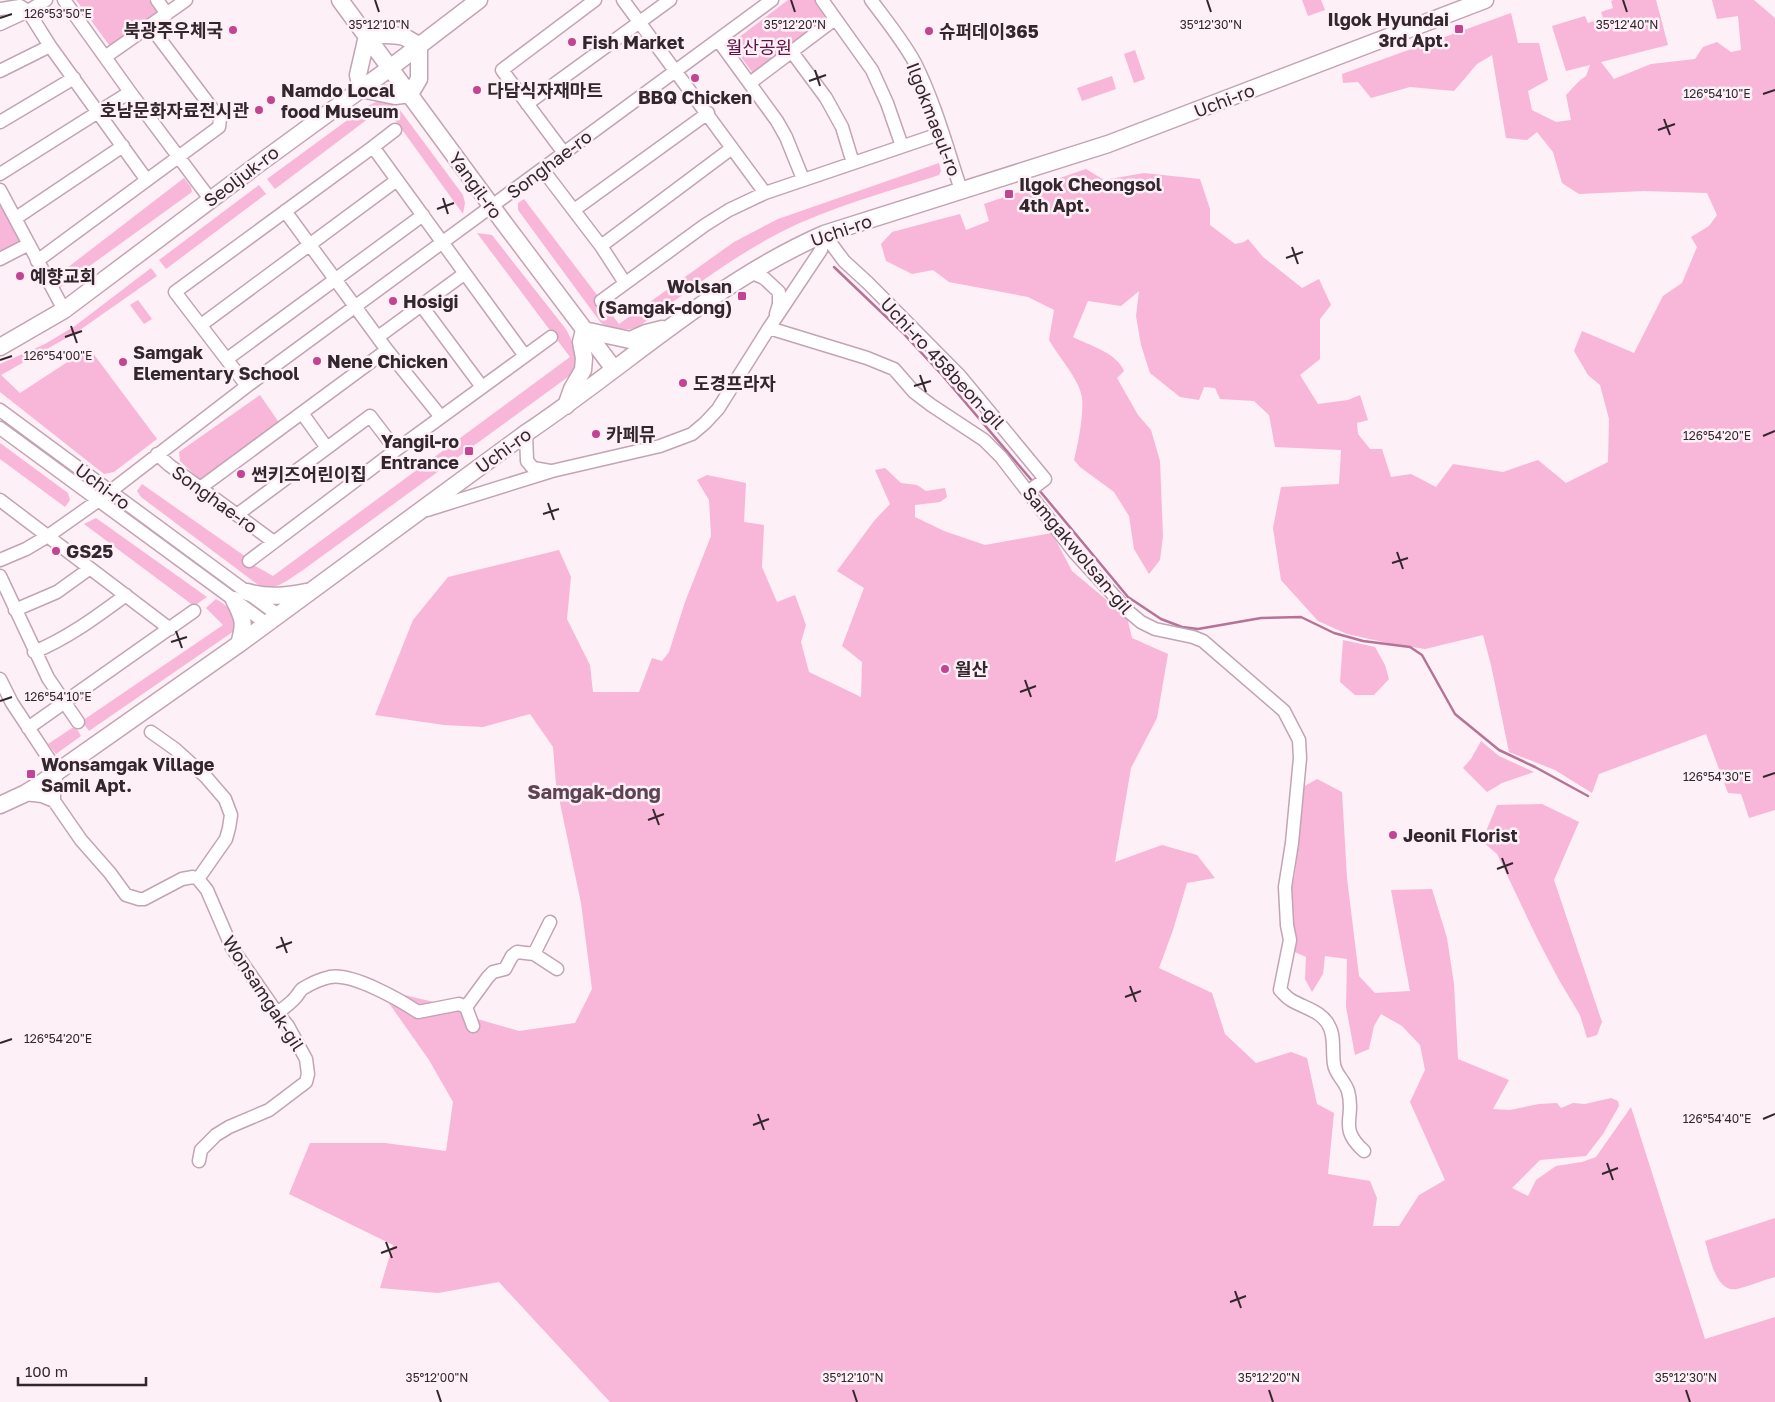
<svg xmlns="http://www.w3.org/2000/svg" width="1775" height="1402" viewBox="0 0 1775 1402" font-family="'Golos Text','Noto Sans KR',sans-serif">
<style>
.green{fill:#f8b6d9}
.lines{fill:none;stroke-linecap:round;stroke-linejoin:round}
.stream{stroke:#b47397;stroke-width:2.5}
.minor-casing{stroke:#c3a4b4;stroke-width:15}
.major-casing{stroke:#c3a4b4;stroke-width:19}
.minor{stroke:#fff;stroke-width:12}
.major{stroke:#fff;stroke-width:16}
.ticks{fill:none;stroke:#33272d;stroke-width:2}
.poi-dot{fill:#c24492;stroke:#fdf0f6;stroke-width:2}
.labels{text-anchor:middle;dominant-baseline:central;stroke-width:5;stroke-linejoin:round;paint-order:stroke}
.poi-label{font-size:18px;font-weight:bold;fill:#33272d;stroke:#fdf0f6;text-anchor:start}
.park-label{font-size:18px;fill:#611345;stroke:#fdf0f6}
.street-label{font-size:18px;fill:#33272d;stroke:#fdf0f6}
.quarter-label{font-size:20px;font-weight:bold;fill:#5e4452;stroke:#fdf0f6}
.ticks-label{font-size:12px;text-anchor:middle;fill:#33272d;stroke:#fdf0f6;stroke-width:5;stroke-linejoin:round;paint-order:stroke}
</style>
<rect width="100%" height="100%" fill="#fdf0f6"/>
<path class="green" d="M76,0H149L158,12L117,43L109,45Z
M788,0H816L827,14L826,21L759,73L752,72L735,49L734,41Z
M1302,0H1321L1325,10L1308,16Z
M1613,0H1656L1668,45L1601,62L1614,79L1651,64L1695,59L1703,47L1717,42L1731,52L1741,50L1738,16L1717,19L1712,0H1754L1775,18V810L1749,818L1741,794L1728,793L1706,734L1599,774L1592,793L1555,770L1509,752L1491,665L1483,635L1425,649L1392,644L1347,634L1318,621L1281,580L1273,528L1281,487L1339,484L1341,450L1275,447L1269,415L1254,401L1220,399L1215,388L1204,387L1199,400L1180,397L1150,373L1141,345L1136,316L1139,291L1121,306L1088,301L1073,337C1090,346 1116,352 1124,371L1117,378L1138,415L1151,430L1160,461L1163,536L1160,560L1149,574L1134,549L1129,516L1114,492L1080,467L1074,460C1078,444 1084,414 1082,398C1080,380 1058,356 1049,340L1054,310L1028,297L949,282L933,270L912,274L886,261L881,244L892,232L960,214L966,230L989,221L984,204L1086,169L1104,180L1144,173L1200,179L1210,209V225L1235,244L1244,242L1248,239L1263,257L1302,288L1319,279L1331,305L1320,319V359L1300,375L1318,404L1348,400L1360,395L1368,420L1357,423L1358,434L1370,449H1382L1391,477L1411,474L1436,487L1453,464L1503,472L1538,460L1566,483L1608,462L1609,419L1600,385L1588,375L1574,351L1582,331L1634,353L1663,296L1682,283L1697,247L1691,237L1709,226L1717,215L1707,193L1644,191L1579,194L1562,183L1553,152L1537,132L1527,140L1506,138L1492,55L1477,64L1454,91L1410,87L1371,98L1358,82L1343,83L1342,74L1511,13L1518,43H1539L1548,80L1528,91L1532,110L1556,122L1571,120L1566,95C1573,88 1578,81 1586,76L1590,65L1566,71L1552,26L1585,16L1588,23L1603,18L1601,12L1613,8L1611,1Z
M1135,50L1145,79L1134,83L1124,54Z
M1112,76L1116,89L1082,101L1077,88Z
M378,101L394,102L463,195L465,203L463,214L385,106L275,189L267,179L364,108Z
M939,163L941,171L939,175C887,192 830,207 781,232C730,258 685,294 638,327C625,331 613,331 601,323L518,210V203L524,199L619,324L734,242L778,219Z
M184,178L191,187L192,192L59,288L54,278Z
M259,185L266,194L166,269L159,260Z
M0,198L21,237L19,244L0,253Z
M477,233L492,235L565,328C574,342 578,357 572,374L303,570C289,579 278,590 261,587L141,497L137,491L142,484L246,557L252,564L273,576L570,357Z
M151,268L157,276L77,332L1,375L20,393L89,348L157,439L114,472L104,474L0,392V364L45,344L75,326Z
M138,300L152,319L144,324L130,305Z
M260,395L280,424L205,478H198L180,461L179,452Z
M0,443L68,493L70,500L65,507L0,459Z
M885,468L901,483L917,485L926,491L945,488L947,497L940,502L915,505V517L944,531L985,545L1052,533L1072,571L1127,617L1132,638L1168,654L1157,718L1131,768L1115,862L1162,845L1197,855L1215,878L1187,883L1173,930L1159,968L1212,993L1225,1034L1256,1063L1291,1052L1307,1058L1317,1104L1334,1113L1328,1174L1370,1181L1377,1198L1373,1226H1399L1419,1195L1445,1180L1410,1102L1425,1070L1420,1045L1402,1026L1381,1014L1374,1026L1369,1049L1355,1055L1346,1007L1347,959L1325,956L1323,974L1312,992L1305,979L1306,957L1295,952L1289,898L1295,874L1303,787L1317,779L1342,792L1347,878L1359,976L1375,993L1410,991L1391,890L1432,889L1447,938L1454,984L1458,1059L1509,1080L1493,1109L1510,1110L1539,1104L1557,1103L1561,1108L1573,1103L1585,1104L1611,1098L1618,1101L1619,1106L1603,1134L1586,1156L1540,1160L1512,1188L1528,1196L1536,1180L1556,1166L1582,1162L1596,1157L1631,1107L1705,1339L1775,1317V1402H610L499,1282L438,1293L380,1288L393,1245L289,1194L310,1143H385L446,1151L453,1102L429,1060L379,989L438,1003L474,1018L519,1031L575,1023L592,989L581,903L556,784L553,747L530,714L483,727L444,725L375,715L413,620L448,577L559,550L571,577L567,619L590,665L593,692H639L652,658L662,661L669,652L685,602L711,536L709,500L697,480L707,475L746,483L744,522L764,525L762,567L777,602L795,595L806,625L801,642L809,672L861,697L862,662L842,646L864,588L837,571L874,521L890,504L875,470Z
M96,518L207,597L194,606L84,524Z
M216,599C229,607 237,614 234,631L89,731L82,721L223,625L206,608Z
M1343,640L1375,647L1385,665L1389,679L1374,695H1355L1340,682Z
M75,726L81,736L56,754L48,744Z
M1481,741L1499,756L1534,772L1502,783L1487,792L1463,768L1471,759Z
M1542,804L1579,822L1554,880L1602,1022L1597,1035L1587,1038L1580,1015L1559,980L1538,940L1497,854L1482,841L1497,805Z
M1775,1218V1277C1763,1280 1750,1286 1737,1289C1715,1293 1710,1256 1705,1241Z"/>
<g class="lines">
<path class="stream" d="M834,267L902,332L942,375L1034,483
M1039,490L1128,597L1161,619L1182,627L1198,629L1261,618L1301,617L1334,633L1363,641L1410,647L1422,655L1455,714L1499,750L1535,767L1588,796"/>
<g class="minor-casing">
<path id="minor" d="M64,0L130,92L210,199
M157,0L167,14
M623,0L765,193
M822,0L872,70L887,103L902,146
M871,0C886,20 903,41 915,63C935,103 947,148 961,190
M0,9L20,6L28,11L50,46L146,179
M0,24L28,11L46,0
M718,40L777,121L786,137L803,179
M792,52L826,98L842,127L853,163
M105,57L186,0
M0,71L50,46
M750,83L835,19
M527,104L670,0
M0,122L74,78
M373,147L395,130
M564,153L502,70L595,0
M543,170L601,246L625,283
M0,174L130,92
M0,190L64,310
M574,210L708,113
M285,211L387,350L441,417
M16,218L123,146
M824,234L844,261L868,283L960,376L1045,479L1028,492
M601,246L732,148
M0,259L29,244
M37,261L219,127L220,119L211,107L150,26
M750,272L764,278L779,292V304L776,314
M601,301L705,225L729,210L765,193L942,133
M421,305L482,387
M201,325L397,180
M769,328L867,358L894,369L914,392L931,405L984,440L1001,457L1075,553L1129,612L1141,622L1155,629L1193,637L1203,641L1284,711L1299,740L1300,758L1292,843L1285,887L1287,925L1290,940L1280,990C1283,993 1287,998 1291,1000C1304,1008 1322,1011 1329,1026C1335,1036 1332,1052 1334,1064C1335,1074 1345,1081 1348,1091C1356,1118 1337,1127 1364,1151
M378,337L464,274
M227,359L423,215
M247,386L175,292L373,147L525,356
M0,410L278,615
M302,413L327,448
M0,428L267,624
M526,433L527,461L533,468L550,471
M157,454L169,465L274,542
M200,488L387,350
M0,500L170,629
M427,510L552,471L660,446L692,434L705,423L718,409L769,328L821,250L824,234
M238,514L370,416L396,450
M0,560L26,549L48,536L99,500L247,386L772,0
M249,561L396,450L551,337
M0,576L48,678L78,722
M15,610L57,592L89,569
M34,652C68,638 96,617 126,595
M0,679L12,703L57,771L54,790V801L42,796L24,794
M28,728L194,611
M151,732L175,749L206,777L225,799L231,815L229,828L226,839L198,879
M54,801L81,840L110,873L126,895L139,899H144L182,879L193,877L198,879L207,890L232,948L275,1010L288,1026L306,1059L308,1074L306,1082L269,1110L229,1127L216,1135L201,1150L199,1161
M534,954L550,922
M466,1007L488,977L493,972L505,969L512,956L517,952L534,954L557,969
M278,1013C283,1008 290,1004 295,998C298,995 299,992 302,989C310,984 321,979 330,977C353,973 400,1000 418,1012L459,1004L466,1007L473,1026"/>
</g>
<g class="major-casing">
<path id="major" d="M340,0L504,223L614,369
M367,36C377,35 394,34 404,37C409,39 414,43 419,45
M361,89L358,75L367,36
M361,89L395,96L410,94
M410,94L419,79V45
M584,330L630,340L646,333L662,329
M0,347L64,310L253,168L390,68L479,0
M566,406L572,389L583,370L584,358L581,342L584,330
M247,592C268,598 286,596 306,592
M234,600C244,619 245,624 239,644
M0,805L24,794L37,786L239,644L526,433C625,367 714,282 824,234L1108,144L1485,0"/>
</g>
<use href="#minor" class="minor"/>
<use href="#major" class="major"/>
</g>
<path class="ticks" d="M375,0L379,12M791,0L795,12M1207,0L1211,12M1623,0L1627,12M0,18L12,14M815,70L820,86M809,81L826,75M1763,94L1775,90M1664,119L1670,135M1658,130L1675,124M443,198L448,214M437,209L454,203M1292,247L1298,264M1286,258L1303,252M71,326L77,343M65,337L82,331M0,360L12,356M920,375L926,392M914,386L931,381M1763,436L1775,431M548,503L554,520M543,514L559,509M1397,552L1403,569M1392,563L1408,558M176,631L182,648M171,642L187,637M1025,680L1031,697M1020,692L1036,686M0,701L12,697M1763,777L1775,773M653,809L659,825M648,820L664,814M1502,858L1508,874M1497,869L1513,863M281,937L287,953M276,948L292,942M1130,986L1136,1002M1125,997L1141,991M0,1043L12,1039M758,1114L764,1130M1763,1119L1775,1114M753,1125L769,1119M1607,1163L1613,1180M1602,1174L1618,1168M386,1242L392,1258M381,1253L397,1247M1235,1291L1241,1308M1230,1302L1246,1296M437,1390L441,1402M853,1390L857,1402M1269,1390L1273,1402M1686,1390L1690,1402"/>
<g class="poi-dot">
<rect x="1454" y="24" width="10" height="10" rx="2.5"/>
<circle cx="233" cy="30" r="5"/>
<circle cx="929" cy="31" r="5"/>
<circle cx="572" cy="42" r="5"/>
<circle cx="695" cy="78" r="5"/>
<circle cx="477" cy="90" r="5"/>
<circle cx="271" cy="100" r="5"/>
<circle cx="259" cy="110" r="5"/>
<rect x="1004" y="189" width="10" height="10" rx="2.5"/>
<circle cx="20" cy="276" r="5"/>
<rect x="737" y="291" width="10" height="10" rx="2.5"/>
<circle cx="393" cy="301" r="5"/>
<circle cx="317" cy="361" r="5"/>
<circle cx="123" cy="362" r="5"/>
<circle cx="683" cy="383" r="5"/>
<circle cx="596" cy="434" r="5"/>
<rect x="464" y="446" width="10" height="10" rx="2.5"/>
<circle cx="241" cy="474" r="5"/>
<circle cx="56" cy="551" r="5"/>
<circle cx="945" cy="669" r="5"/>
<rect x="26" y="769" width="10" height="10" rx="2.5"/>
<circle cx="1393" cy="835" r="5"/>
</g>
<g class="labels">
<g class="poi-label">
<text x="1449" y="19" text-anchor="end">Ilgok Hyundai<tspan x="1449" dy="21">3rd Apt.</tspan></text>
<text x="223" y="30" text-anchor="end">북광주우체국</text>
<text x="939" y="31">슈퍼데이365</text>
<text x="582" y="42">Fish Market</text>
<text x="281" y="90">Namdo Local<tspan x="281" dy="21">food Museum</tspan></text>
<text x="487" y="90">다담식자재마트</text>
<text x="695" y="97" text-anchor="middle">BBQ Chicken</text>
<text x="249" y="110" text-anchor="end">호남문화자료전시관</text>
<text x="1019" y="184">Ilgok Cheongsol<tspan x="1019" dy="21">4th Apt.</tspan></text>
<text x="30" y="276">예향교회</text>
<text x="732" y="286" text-anchor="end">Wolsan<tspan x="732" dy="21">(Samgak-dong)</tspan></text>
<text x="403" y="301">Hosigi</text>
<text x="133" y="352">Samgak<tspan x="133" dy="21">Elementary School</tspan></text>
<text x="327" y="361">Nene Chicken</text>
<text x="693" y="383">도경프라자</text>
<text x="606" y="434">카페뮤</text>
<text x="459" y="441" text-anchor="end">Yangil-ro<tspan x="459" dy="21">Entrance</tspan></text>
<text x="251" y="474">썬키즈어린이집</text>
<text x="66" y="551">GS25</text>
<text x="955" y="669">월산</text>
<text x="41" y="764">Wonsamgak Village<tspan x="41" dy="21">Samil Apt.</tspan></text>
<text x="1403" y="835">Jeonil Florist</text>
</g>
<g class="park-label">
<text x="759" y="47">월산공원</text>
</g>
<g class="street-label">
<text transform="translate(1224 100) rotate(-21)">Uchi-ro</text>
<text transform="translate(934 119) rotate(69)">Ilgokmaeul-ro</text>
<text transform="translate(549 164) rotate(-37)">Songhae-ro</text>
<text transform="translate(241 176) rotate(-37)">Seoljuk-ro</text>
<text transform="translate(476 185) rotate(54)">Yangil-ro</text>
<text transform="translate(841 230) rotate(-19)">Uchi-ro</text>
<text transform="translate(943 363) rotate(47)">Uchi-ro 458beon-gil</text>
<text transform="translate(503 450) rotate(-36)">Uchi-ro</text>
<text transform="translate(103 486) rotate(37)">Uchi-ro</text>
<text transform="translate(215 499) rotate(36)">Songhae-ro</text>
<text transform="translate(1078 550) rotate(50)">Samgakwolsan-gil</text>
<text transform="translate(264 993) rotate(57)">Wonsamgak-gil</text>
</g>
<g class="quarter-label">
<text x="594" y="791">Samgak-dong</text>
</g>
</g>
<g class="ticks-label">
<text x="58" y="18">126°53'50"E</text>
<text x="379" y="29">35°12'10"N</text>
<text x="795" y="29">35°12'20"N</text>
<text x="1211" y="29">35°12'30"N</text>
<text x="1627" y="29">35°12'40"N</text>
<text x="1717" y="98">126°54'10"E</text>
<text x="58" y="360">126°54'00"E</text>
<text x="1717" y="440">126°54'20"E</text>
<text x="58" y="701">126°54'10"E</text>
<text x="1717" y="781">126°54'30"E</text>
<text x="58" y="1043">126°54'20"E</text>
<text x="1717" y="1123">126°54'40"E</text>
<text x="437" y="1382">35°12'00"N</text>
<text x="853" y="1382">35°12'10"N</text>
<text x="1269" y="1382">35°12'20"N</text>
<text x="1686" y="1382">35°12'30"N</text>
</g>
<path d="M18 1377v8h128v-8" fill="none" stroke="#33272d" stroke-width="2.5"/>
<text x="25" y="1377" font-size="15" fill="#33272d" stroke="#fdf0f6" stroke-width="4" paint-order="stroke">100 m</text>
</svg>
